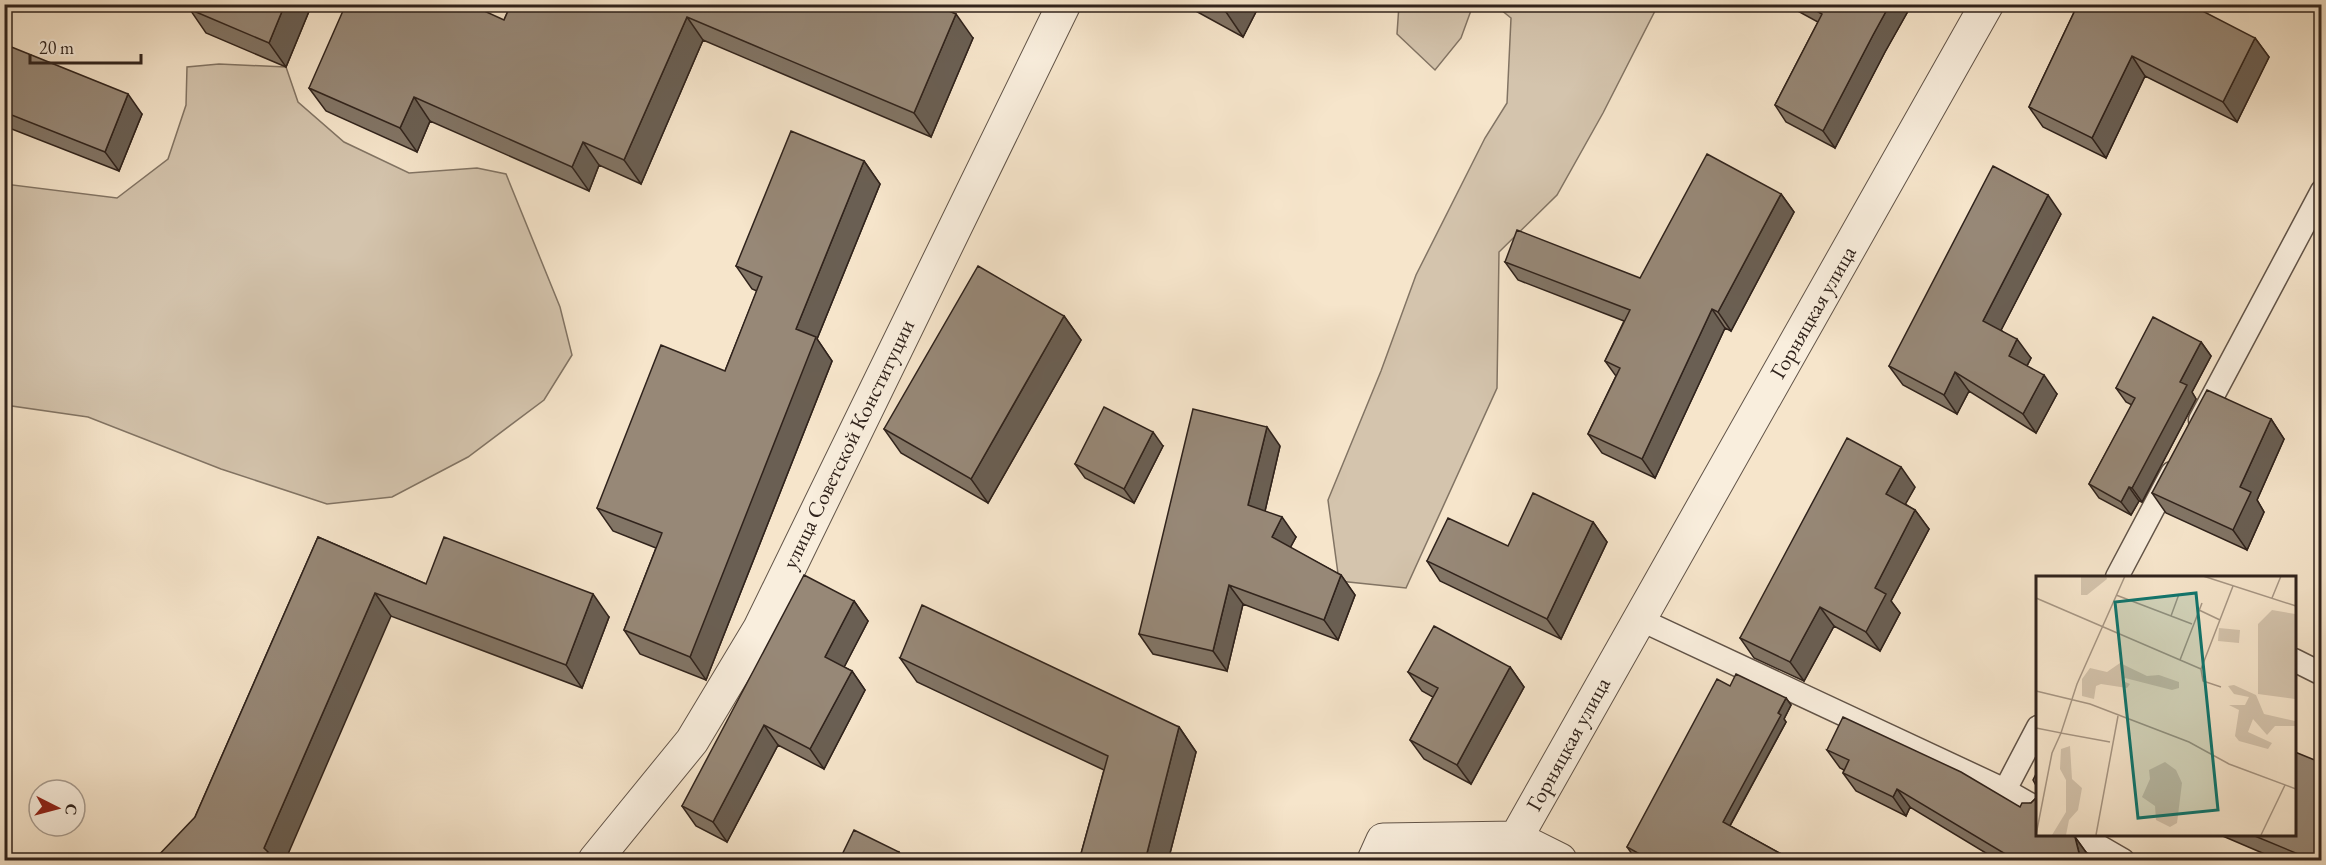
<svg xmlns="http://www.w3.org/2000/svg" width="2326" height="865" viewBox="0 0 2326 865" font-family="'EB Garamond',serif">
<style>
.green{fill:#d4c4ad;stroke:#827464;stroke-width:1.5}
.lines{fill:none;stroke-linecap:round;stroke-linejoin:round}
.service-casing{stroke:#625448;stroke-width:25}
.minor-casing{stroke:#625448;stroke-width:35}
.service{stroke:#f9eedd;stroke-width:22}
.minor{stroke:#f9eedd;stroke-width:33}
.wall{fill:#827566;stroke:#30231c;stroke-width:1.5}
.shaded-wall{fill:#6a5f53;stroke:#30231c;stroke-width:1.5}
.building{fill:#978877;stroke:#30231c;stroke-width:1.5}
.labels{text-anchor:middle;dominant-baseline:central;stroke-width:4.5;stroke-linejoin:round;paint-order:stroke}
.street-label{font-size:22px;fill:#30231c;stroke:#f9eedd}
.inset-road{fill:none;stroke:#a79785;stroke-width:1.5}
.view{fill:#0f766e;fill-opacity:0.15;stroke:#0f766e;stroke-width:3}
.inset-edge{fill:none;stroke:#30231c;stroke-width:3}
</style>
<rect width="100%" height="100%" fill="#f6e5cb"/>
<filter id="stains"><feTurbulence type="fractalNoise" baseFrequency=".00333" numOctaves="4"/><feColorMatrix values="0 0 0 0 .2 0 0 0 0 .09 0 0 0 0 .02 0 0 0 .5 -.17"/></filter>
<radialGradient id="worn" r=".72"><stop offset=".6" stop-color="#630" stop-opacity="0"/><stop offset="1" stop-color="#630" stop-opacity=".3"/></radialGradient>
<path class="green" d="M1399,5H1473L1461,38L1435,70L1397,34Z
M1495,5H1658L1603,113L1557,195L1499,252L1497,388L1406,588L1339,581L1328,500L1381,371L1416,275L1485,138L1507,103L1511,18Z
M219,64L286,67L298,102L344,142L409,173L477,168L506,174L560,307L572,355L544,400L468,457L392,497L327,504L221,469L88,417L5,405V184L117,198L168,159L186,105L187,67Z"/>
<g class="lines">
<g class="service-casing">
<path id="service" d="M2200,420L2322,191
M2117,577L2172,473
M1639,619L2005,790L2038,809
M2294,660L2322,674
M2005,790L2038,727
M2078,834L2123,860"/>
</g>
<g class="minor-casing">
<path id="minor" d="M1516,838L1987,4
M595,860L692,741L760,628L1064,4
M1374,860L1383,840L1516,838L1560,860"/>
</g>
<use href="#service" class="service"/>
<use href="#minor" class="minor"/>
</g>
<path class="wall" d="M180,4H312L286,67L206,33L189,8Z
M511,4L973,38L931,137L703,40L641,184L599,165L589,191L430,121L417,152L326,111L309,88L504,20Z
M1183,4H1260L1243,37Z
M1785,4H1912L1885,52L1835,148L1786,122L1775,105L1818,22Z
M2078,4L2255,38L2269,57L2237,122L2145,76L2106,158L2043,127L2029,107Z
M4,44L142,114L119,171L4,126Z
M864,161L880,184L817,339L832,361L706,680L640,654L624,630L656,548L613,531L597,508L725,371L757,291L752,289L736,266Z
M1781,194L1794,212L1731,331L1725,328L1655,478L1602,453L1588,434L1616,376L1605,361L1624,321L1518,280L1505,262L1640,278Z
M2061,214L2001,330L2031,358L2027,366L2057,394L2036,433L1969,391L1957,414L1903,385L1889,366Z
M2322,287V305L2316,297Z
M1064,316L1081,340L988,503L901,453L884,429Z
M2201,342L2211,356L2192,392L2196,399L2142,502L2139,501L2131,515L2099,498L2089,484L2132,405L2126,402L2116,388Z
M2271,419L2284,439L2257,500L2264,512L2247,550L2166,513L2152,493Z
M1163,446L1134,503L1085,478L1075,464Z
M1280,446L1265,511L1296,537L1290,548L1341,575L1355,595L1338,640L1243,604L1227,671L1153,654L1139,634Z
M1915,487L1905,504L1915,510L1929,529L1891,601L1900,613L1880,651L1834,626L1804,681L1754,658L1740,638Z
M1593,522L1607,542L1561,639L1440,581L1427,561L1508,546Z
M318,537L426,584L609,617L582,688L391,616L195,817Z
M854,601L868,621L844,667L852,671L865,690L824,769L778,745L727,842L696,826L682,806Z
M900,658L1179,727L1196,752L1168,861H1079L1104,770L917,682Z
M1510,667L1524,687L1471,784L1424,759L1410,740L1433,697L1422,691L1408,672Z
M1730,686L1786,698L1791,705L1784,719L1786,722L1730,826L1794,861H1644L1632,854L1627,847Z
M1827,750L2020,807L2031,803L2037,797L2038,834L2075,837L2088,855L2089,861H1999L1910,807L1906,816L1856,791L1843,773L1844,770L1840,768Z
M2218,834H2295L2322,861H2281Z"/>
<path class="shaded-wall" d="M285,4H312L286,67L269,43Z
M1231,4H1260L1243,37L1226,12Z
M1890,4H1912L1885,52L1835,148L1823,131L1873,35Z
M956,14L973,38L931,137L914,113Z
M687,17L703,40L641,184L624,160Z
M2255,38L2269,57L2237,122L2223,102Z
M2132,56L2145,76L2106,158L2092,138Z
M128,94L142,114L119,171L105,152Z
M414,97L430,121L417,152L400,128Z
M583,142L599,165L589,191L572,167Z
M864,161L880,184L817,339L832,361L706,680L690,657L796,329Z
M1781,194L1794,212L1731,331L1718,312Z
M2048,195L2061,214L1996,340L1983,321Z
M1712,309L1725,328L1655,478L1642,459Z
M1064,316L1081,340L988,503L971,479Z
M2017,339L2031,358L2022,375L2009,356Z
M2201,342L2211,356L2192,392L2196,399L2142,502L2132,488L2180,382Z
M1955,372L1969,391L1957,414L1944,395Z
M2044,375L2057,394L2036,433L2023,414Z
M2271,419L2284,439L2257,500L2264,512L2247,550L2233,530L2240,487Z
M1267,427L1280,446L1262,524L1248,505Z
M1153,432L1163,446L1134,503L1124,489Z
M1901,467L1915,487L1900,514L1886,494Z
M2129,487L2139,501L2131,515L2121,502Z
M1915,510L1929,529L1891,601L1900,613L1880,651L1866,632L1875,588Z
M1282,517L1296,537L1285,557L1272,537Z
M1593,522L1607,542L1561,639L1547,619Z
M1341,575L1355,595L1338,640L1324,620Z
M1229,585L1243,604L1227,671L1213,651Z
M375,593L391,616L285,861H260L264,848Z
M593,594L609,617L582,688L566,665Z
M854,601L868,621L839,677L825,657Z
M1820,607L1834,626L1804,681L1790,662Z
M1510,667L1524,687L1471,784L1457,765Z
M852,671L865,690L824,769L810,749Z
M1786,698L1791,705L1784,719L1786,722L1728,829L1723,822Z
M764,725L778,745L727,842L713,822Z
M1179,727L1196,752L1168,861H1145Z
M1897,789L1910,807L1906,816L1893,797Z
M2075,837L2088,855L2089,861H2081Z
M2322,850V861H2317Z
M899,852L905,861H895Z"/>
<path class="building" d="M191,4H285L269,43L189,9Z
M346,4H469L504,20L511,4H933L956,14L914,113L687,17L624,160L583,142L572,167L414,97L400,128L309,88Z
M1211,4H1231L1226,12Z
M1804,4H1890L1873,35L1823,131L1775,105L1822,14Z
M2078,4H2189L2255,38L2223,102L2132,56L2092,138L2029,107Z
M4,44L128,94L105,152L4,112Z
M791,131L864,161L796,329L816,337L690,657L624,630L662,533L597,508L661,345L725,371L762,277L736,266Z
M1707,154L1781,194L1718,312L1712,309L1642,459L1588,434L1620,368L1605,361L1630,310L1505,262L1517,230L1640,278Z
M1993,166L2048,195L1983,321L2017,339L2009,356L2044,375L2023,414L1955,372L1944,395L1889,366Z
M978,266L1064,316L971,479L884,429Z
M2322,287V300L2316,297Z
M2153,317L2201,342L2180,382L2187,385L2132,488L2129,487L2121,502L2089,484L2135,398L2116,388Z
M2207,390L2271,419L2240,487L2251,492L2233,530L2152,493Z
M1104,407L1153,432L1124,489L1075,464Z
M1193,409L1267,427L1248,505L1282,517L1272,537L1341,575L1324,620L1229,585L1213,651L1139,634Z
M1847,438L1901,467L1886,494L1915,510L1875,588L1886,594L1866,632L1820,607L1790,662L1740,638Z
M1533,493L1593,522L1547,619L1427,561L1448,518L1508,546Z
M318,537L426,584L444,537L593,594L566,665L375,593L264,848L268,852L260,861H153L195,817Z
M804,575L854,601L825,657L852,671L810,749L764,725L713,822L682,806Z
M922,605L1179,727L1145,861H1079L1108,756L900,658Z
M1434,626L1510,667L1457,765L1410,740L1438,688L1408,672Z
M1736,674L1786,698L1778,713L1781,715L1723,822L1794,861H1652L1627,847L1717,679L1730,686Z
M1843,717L1961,772L2020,807L2022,803H2031L2037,797L2038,793V834H2069L2075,837L2081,861H2017L1897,789L1893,797L1843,773L1849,760L1827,750Z
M2295,752L2322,763V850L2317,861H2315L2250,834H2295Z
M2038,770V789L2033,780Z
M854,830L899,852L895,861H839Z"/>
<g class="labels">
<g class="street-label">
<text transform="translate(1813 312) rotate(-60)">Горняцкая улица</text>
<text transform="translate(848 444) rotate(-64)">улица Советской Конституции</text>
<text transform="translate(1568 744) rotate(-61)">Горняцкая улица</text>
</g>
</g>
<g transform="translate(2036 576)">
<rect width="260" height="260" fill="#f6e5cb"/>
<path d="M27,0H70L71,3L51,19H45V1ZM236,34L259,38V123L222,118V48ZM183,52L204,54L203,67L182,65ZM84,87L111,100L123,99L143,106V112L136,114L89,102L87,105L94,108L91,112L65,108L60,110L58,123L46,120V103L54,92L71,96ZM198,109L220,119L228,138L259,145V150H239L231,159L217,143L212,156L236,167L232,173L203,165L199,160L203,134L193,129H209L213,121L198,118L192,110ZM34,170L36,203L46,212L42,234L33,244L30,259H16L30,236V204L24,193L25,173ZM129,186L140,194L146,207L141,247L134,251L120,244L119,230L106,221L114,203L113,194Z" fill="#d4c4ad"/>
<path class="inset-road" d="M167,0L260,30M80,19L156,48M0,22L165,93M236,22L245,0M163,34L184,44M135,40L143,18M144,84L166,27M185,111L167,105L165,93L197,10M0,115L54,128L153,166L193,188L260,213M0,152L25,157L41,108L89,0M0,259L16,177L25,157L74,166M60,259L82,140M225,259L249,209"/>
<path class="view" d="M160,17L182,234L102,242L79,26Z"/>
<rect width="260" height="260" class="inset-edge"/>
</g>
<rect width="2326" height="865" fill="none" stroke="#f6e5cb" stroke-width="24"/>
<rect x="6" y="6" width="2314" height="853" fill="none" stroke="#30231c" stroke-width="3"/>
<rect x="12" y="12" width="2302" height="841" fill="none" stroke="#30231c" stroke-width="1.5"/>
<g transform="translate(57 808) rotate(96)"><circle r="28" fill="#f9eedd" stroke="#a99d90" stroke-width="1.5"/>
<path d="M0-4.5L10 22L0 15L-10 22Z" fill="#8f2418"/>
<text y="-9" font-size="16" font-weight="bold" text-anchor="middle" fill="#30231c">С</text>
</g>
<path d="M30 54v9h111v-9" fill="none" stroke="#30231c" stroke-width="3"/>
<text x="39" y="54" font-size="18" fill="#30231c" stroke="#f9eedd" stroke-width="4.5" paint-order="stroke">20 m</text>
<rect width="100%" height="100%" filter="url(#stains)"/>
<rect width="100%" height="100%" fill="url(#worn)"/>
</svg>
